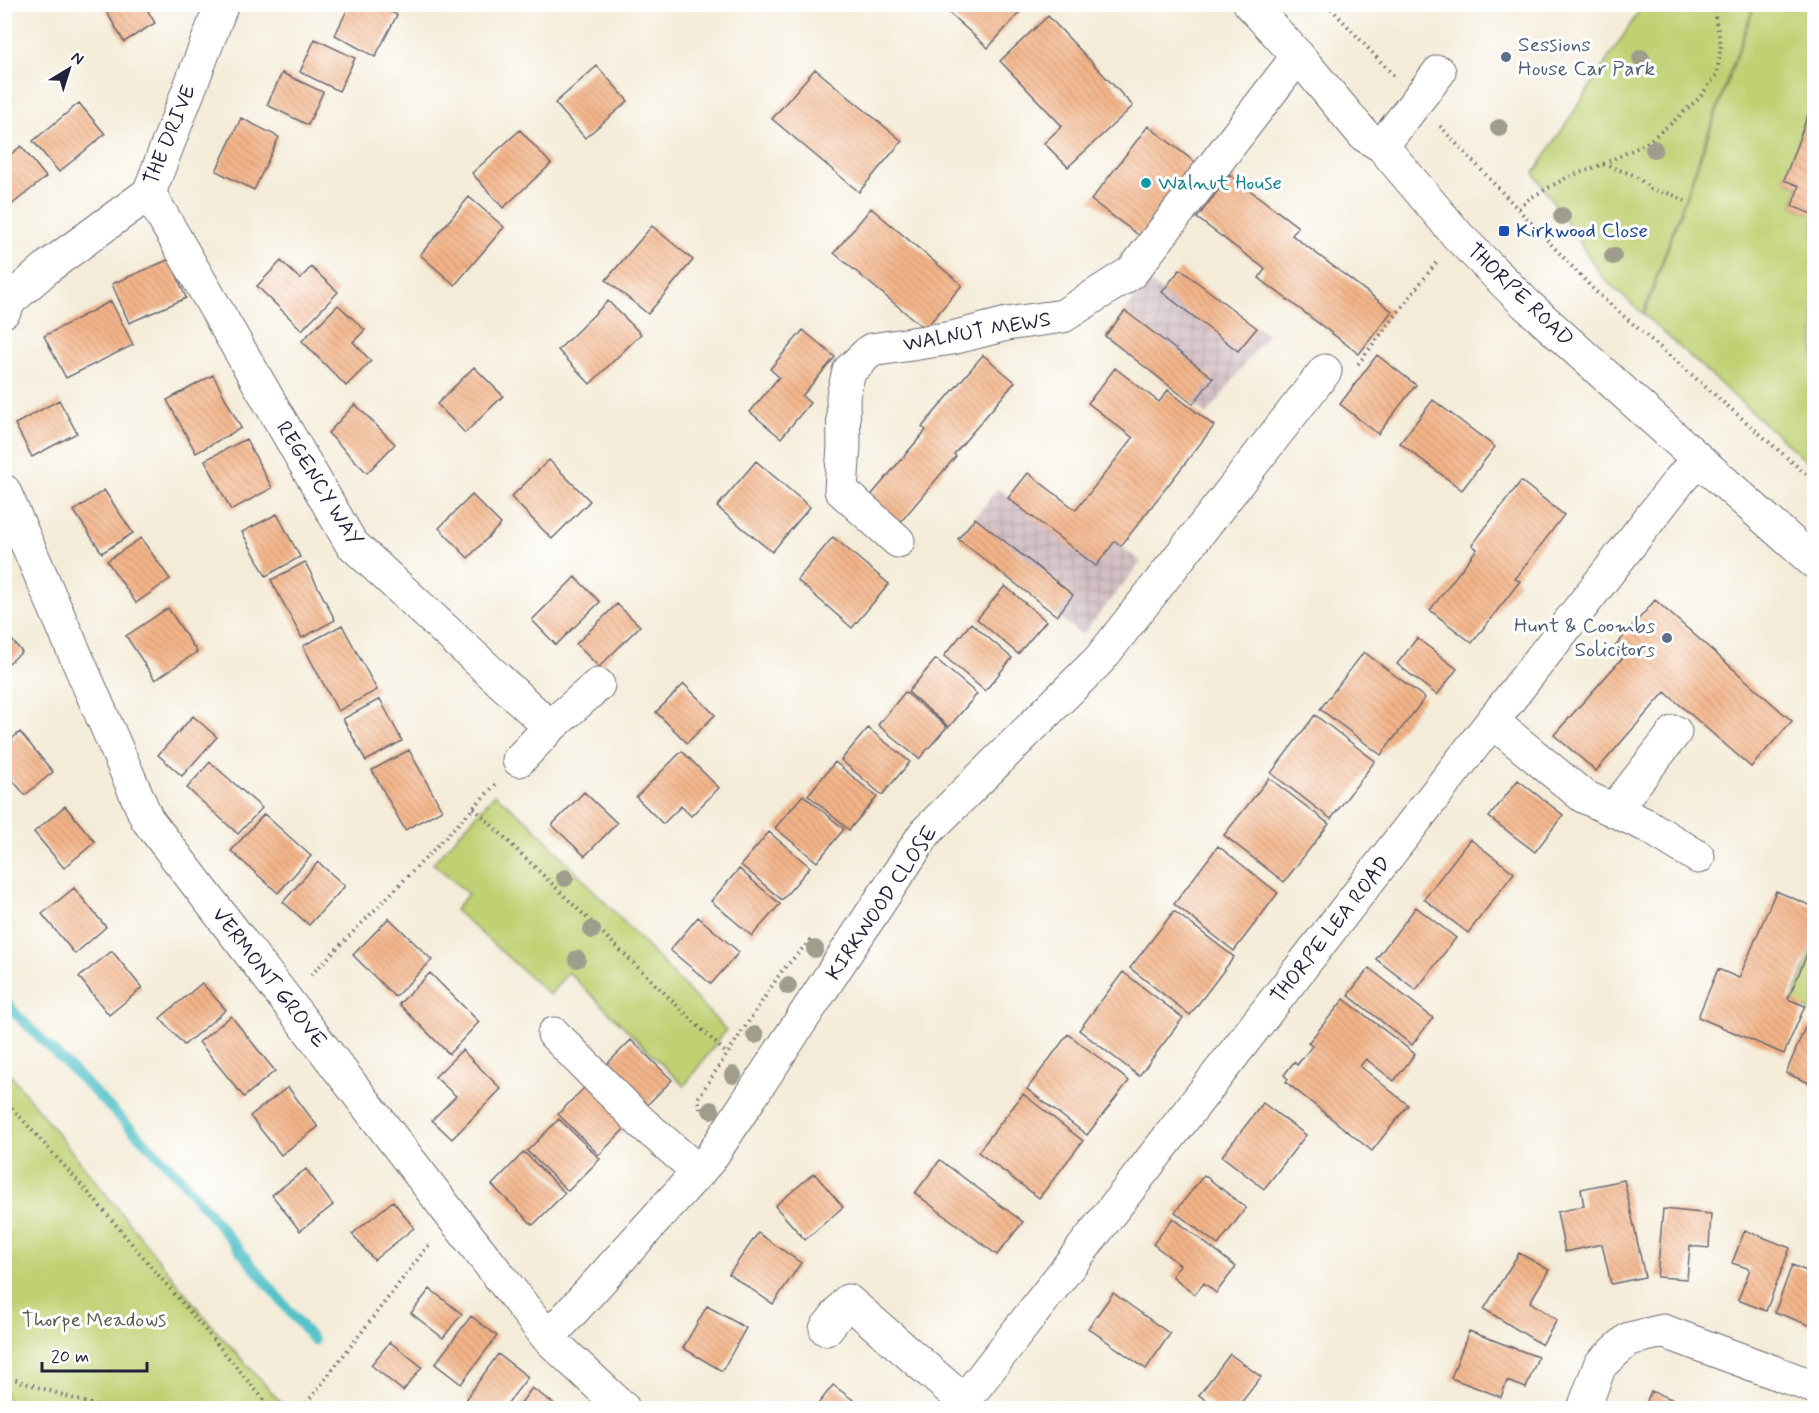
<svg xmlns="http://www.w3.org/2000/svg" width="1819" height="1413" viewBox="0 0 1819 1413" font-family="Mynerve,sans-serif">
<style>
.industrial{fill:url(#industrial-grid)}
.green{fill:#c0d173;stroke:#717a57;stroke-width:1.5}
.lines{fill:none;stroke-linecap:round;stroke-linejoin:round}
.stream{stroke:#54c2c9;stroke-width:10}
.building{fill:url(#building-back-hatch)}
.minor-casing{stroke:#6c6972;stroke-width:35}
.major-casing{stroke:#6c6972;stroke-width:35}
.path{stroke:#6c6972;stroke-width:4;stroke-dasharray:1.5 4.5;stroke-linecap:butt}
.minor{stroke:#fff;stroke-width:33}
.major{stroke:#fff;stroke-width:33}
.tree{fill:#9f9e8d}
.service-dot{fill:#5c6f8a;stroke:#fff;stroke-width:2}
.culture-dot{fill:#0f9aa8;stroke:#fff;stroke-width:2}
.transit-dot{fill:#1a4fb4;stroke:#fff;stroke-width:2}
.labels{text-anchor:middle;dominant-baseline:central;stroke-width:6;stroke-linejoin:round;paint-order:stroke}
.service-label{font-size:21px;fill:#4e5e75;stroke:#fff;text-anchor:start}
.street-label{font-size:21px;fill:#22223b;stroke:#fff}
.culture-label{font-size:21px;fill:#0d838f;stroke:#fff;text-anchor:start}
.transit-label{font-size:21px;fill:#164399;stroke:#fff;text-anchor:start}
.park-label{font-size:21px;fill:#595f4f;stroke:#fff}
</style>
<defs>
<pattern id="industrial-grid" width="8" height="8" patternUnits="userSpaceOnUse" patternTransform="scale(1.5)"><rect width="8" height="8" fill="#d2bec3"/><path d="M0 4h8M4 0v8" fill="none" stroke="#b4a3a8"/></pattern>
<pattern id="building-back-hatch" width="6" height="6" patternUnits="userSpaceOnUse" patternTransform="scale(1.5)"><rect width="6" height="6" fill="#f3b488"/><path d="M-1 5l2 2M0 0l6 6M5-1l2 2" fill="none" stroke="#d09a76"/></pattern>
</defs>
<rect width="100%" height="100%" fill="#fff"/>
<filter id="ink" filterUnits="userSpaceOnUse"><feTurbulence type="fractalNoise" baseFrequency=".0167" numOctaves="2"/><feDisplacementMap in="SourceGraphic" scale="12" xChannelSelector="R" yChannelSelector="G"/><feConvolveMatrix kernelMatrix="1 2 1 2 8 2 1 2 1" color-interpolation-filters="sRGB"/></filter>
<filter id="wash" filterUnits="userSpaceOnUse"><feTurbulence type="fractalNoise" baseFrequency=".008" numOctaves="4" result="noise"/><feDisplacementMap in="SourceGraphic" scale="24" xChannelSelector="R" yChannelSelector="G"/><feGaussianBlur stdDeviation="1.35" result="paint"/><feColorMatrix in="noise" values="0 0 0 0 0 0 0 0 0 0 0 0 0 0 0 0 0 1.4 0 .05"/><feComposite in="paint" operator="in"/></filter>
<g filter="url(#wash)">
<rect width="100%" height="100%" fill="#f4ecd8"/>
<path class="industrial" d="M1148,281L1238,351L1257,328L1267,334L1207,415L1193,404L1213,378L1125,311Z
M998,488L1096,566L1115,541L1141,562L1082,635L1057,616L1073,594L975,518Z"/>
<path class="green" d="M1643,5H1754L1643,314L1602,277L1534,173Z
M1755,5H1814V98L1784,180L1799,186L1792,206L1814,215V468L1644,315Z
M495,794L531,824L726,1030L684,1086L568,972L550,995L455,910L468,894L433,863Z
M1814,943V1013L1792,1002Z
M4,1067L212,1326L286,1408H5Z"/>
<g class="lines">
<path class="stream" d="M4,998L16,1014L177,1174L314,1341"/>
</g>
<g id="blocks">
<path class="building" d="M102,4H144L155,23L124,42Z
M350,4H376L397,15L375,57L335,35Z
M939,4H1027L988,48Z
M1048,16L1133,106L1068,167L1044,143L1062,126L1000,61Z
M315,39L355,58L339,91L300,72Z
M597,66L628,101L585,138L555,103Z
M815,69L902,141L859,192L772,119Z
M282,73L323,92L308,125L267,105Z
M1814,98V215L1792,206L1799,186L1784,180Z
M79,103L105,134L59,172L33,141Z
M241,118L279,137L254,190L216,171Z
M1148,126L1200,166L1144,239L1091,200Z
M520,130L551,164L503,208L472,173Z
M21,146L46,177L10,206L5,199V159Z
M1230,175L1298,227L1292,235L1392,311L1359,354L1259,278L1265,269L1197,218Z
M469,197L504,227L455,285L420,255Z
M871,208L962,285L925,329L834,253Z
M652,226L693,260L648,314L606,280Z
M170,259L186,298L129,323L112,284Z
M281,261L300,279L311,267L338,292L302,330L257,286Z
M1180,269L1257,328L1238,351L1162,292Z
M111,301L133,345L66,378L44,336Z
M608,301L641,334L590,384L558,350Z
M338,305L365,330L353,342L371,361L346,386L302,341Z
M1125,311L1213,378L1193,404L1105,336Z
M803,330L835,357L802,396L810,403L781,438L750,412L779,377L770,369Z
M983,355L1015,382L954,454L956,456L893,531L863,505L926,430L922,427Z
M1377,355L1416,385L1378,434L1340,404Z
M474,367L503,396L465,433L437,404Z
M1115,368L1159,402L1168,390L1214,426L1121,546L1115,541L1096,566L1008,498L1028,473L1076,510L1133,438L1088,403Z
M213,375L241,428L196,453L167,400Z
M59,400L77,433L32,457L15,424Z
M1433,400L1495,447L1462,490L1400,443Z
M355,404L395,444L367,473L328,433Z
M246,439L272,488L231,510L205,460Z
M549,460L590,501L552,539L511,497Z
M756,461L810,507L772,552L717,507Z
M1521,481L1564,515L1515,579L1520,581L1472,643L1430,610L1477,549L1472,545Z
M104,490L133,533L102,553L74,511Z
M472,495L501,524L468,558L439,528Z
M277,514L300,557L266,576L242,532Z
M975,518L1073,595L1057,616L958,539Z
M833,537L889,584L852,628L797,580Z
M141,538L170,579L136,603L107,561Z
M305,562L335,620L302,638L271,580Z
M575,577L600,602L556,645L532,620Z
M1005,586L1046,621L1018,654L977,619Z
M1655,600L1792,721L1751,767L1665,692L1596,771L1554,735L1624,656L1614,648Z
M617,604L640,626L599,667L576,644Z
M168,608L197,652L155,680L126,636Z
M971,623L1012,658L985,691L944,656Z
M342,625L377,690L338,711L303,646Z
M4,631L22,652L4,667Z
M1417,638L1457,669L1437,695L1397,664Z
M1364,652L1425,698L1381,755L1320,709Z
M936,659L977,694L949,727L908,692Z
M684,684L715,715L687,743L656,712Z
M905,692L947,727L919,759L878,725Z
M380,699L402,741L366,761L343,719Z
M1315,715L1375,761L1331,819L1271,773Z
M193,716L217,737L182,776L158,755Z
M868,728L910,762L882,795L841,760Z
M20,732L53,772L25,795L4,770V745Z
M409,750L442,810L405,830L372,770Z
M682,751L719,788L691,816L681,806L663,824L636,797Z
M210,762L262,808L238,834L187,788Z
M835,762L877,797L849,830L808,795Z
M1269,778L1329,824L1284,882L1224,835Z
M1518,780L1563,815L1535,852L1489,817Z
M584,792L617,823L585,856L552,825Z
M803,795L844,829L817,862L775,828Z
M65,806L95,842L64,868L34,832Z
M264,814L311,856L278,893L231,851Z
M769,832L810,867L782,900L741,865Z
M1470,839L1514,873L1468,933L1424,899Z
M1218,846L1278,893L1234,951L1174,904Z
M318,862L345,886L309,925L283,902Z
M739,869L780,904L752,936L711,901Z
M74,888L106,927L75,954L42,914Z
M1776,891L1814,907V938L1788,999L1805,1006L1784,1054L1698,1017L1718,969L1739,978Z
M1416,907L1456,938L1416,990L1376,959Z
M1174,911L1234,957L1190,1015L1130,968Z
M698,917L739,952L711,984L670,950Z
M389,918L432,960L395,997L353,955Z
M112,951L142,988L109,1015L79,977Z
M1369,968L1433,1018L1412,1045L1348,995Z
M1123,972L1183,1018L1139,1076L1079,1030Z
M430,973L479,1022L449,1054L399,1004Z
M202,983L226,1010L184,1045L160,1018Z
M1344,999L1415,1054L1394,1081L1366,1059L1360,1066L1408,1105L1372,1151L1286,1082L1288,1079L1284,1075L1294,1062L1297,1065L1312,1046L1308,1043Z
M231,1016L275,1071L244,1097L199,1042Z
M1806,1025L1814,1029V1085L1786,1073Z
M1068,1034L1129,1081L1087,1135L1027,1089Z
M631,1040L672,1080L640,1112L599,1072Z
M462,1050L501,1089L452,1139L432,1120L456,1096L435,1077Z
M590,1082L631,1122L599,1155L558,1114Z
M288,1087L318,1127L281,1155L250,1116Z
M1023,1094L1083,1141L1039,1198L978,1152Z
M1263,1103L1306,1135L1264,1189L1222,1156Z
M559,1119L600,1159L568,1191L527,1151Z
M524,1152L565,1193L533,1225L492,1185Z
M940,1160L1023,1222L997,1255L915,1193Z
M306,1169L333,1205L300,1231L272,1195Z
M814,1173L843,1207L805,1240L775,1206Z
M1204,1175L1246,1208L1218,1245L1175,1212Z
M1624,1180L1645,1277L1611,1284L1602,1244L1565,1252L1557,1212L1584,1206L1581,1189Z
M393,1201L414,1228L374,1260L352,1234Z
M1663,1209L1711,1214L1709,1248L1690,1246L1687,1279L1657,1277Z
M1173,1218L1236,1267L1216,1293L1204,1283L1195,1294L1172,1276L1180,1265L1153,1244Z
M1745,1230L1790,1248L1766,1311L1738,1300L1750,1269L1732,1263Z
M758,1233L801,1263L773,1304L729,1274Z
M1519,1253L1549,1270L1530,1302L1557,1320L1542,1345L1484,1309Z
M1792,1265L1814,1274V1327L1775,1312Z
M430,1289L462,1314L443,1338L411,1313Z
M1113,1293L1170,1334L1146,1369L1088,1328Z
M707,1306L746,1328L722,1371L683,1348Z
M471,1316L497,1336L461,1384L435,1364Z
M1469,1331L1538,1357L1526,1388L1507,1381L1501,1397L1451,1378Z
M390,1342L422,1367L403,1391L371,1365Z
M498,1354L528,1377L504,1408H479L466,1399Z
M1230,1354L1261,1377L1237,1408H1217L1199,1395Z
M833,1385L864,1408H815Z
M532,1388L560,1408H517Z
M1651,1391L1695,1408H1644Z"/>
</g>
</g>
<g filter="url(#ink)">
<use href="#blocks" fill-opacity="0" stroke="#6c6972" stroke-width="1.5"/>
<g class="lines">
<g class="minor-casing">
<path id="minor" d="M1382,146L1439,72
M149,193L351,543L550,727L519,760
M4,311L10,300L49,266L149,193L222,4
M4,491L147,819L452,1216L548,1338L623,1408
M898,541L841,490L844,445L843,396L849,371L871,350L952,338L1007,324L1063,316L1132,272L1298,56
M1493,722L1583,796L1648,826L1698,857
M550,727L598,685
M1614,810L1675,732
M554,1034L641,1122L699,1172
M826,1329L848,1301L964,1401
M548,1338L709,1160L925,833L1100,659L1325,371
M961,1408L964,1401L1679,481L1698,459
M1584,1408L1600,1365L1629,1339L1663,1331L1814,1387"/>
</g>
<g class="major-casing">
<path id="major" d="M1250,4L1298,56L1364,135L1382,146L1458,236L1526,304L1698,459L1814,562"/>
</g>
<path class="path" d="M1327,4L1394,76
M1440,126L1595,291L1814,481
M1603,164L1634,175L1651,189L1671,194L1685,201
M1519,208L1530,198L1566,178L1603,164L1645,144L1673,122L1699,98L1717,75L1721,44L1712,4
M1358,364L1436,263
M474,808L727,1054
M311,975L418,866L496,784
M4,1099L94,1199L271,1408
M700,1109L698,1098L782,971L812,938
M4,1376L103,1408
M303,1408L431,1242"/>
<use href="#minor" class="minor"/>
<use href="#major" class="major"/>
</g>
<g class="tree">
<circle cx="1641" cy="58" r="9"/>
<circle cx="1499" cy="128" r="9"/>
<circle cx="1654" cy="149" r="9"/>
<circle cx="1562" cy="216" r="9"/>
<circle cx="1613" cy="256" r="9"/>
<circle cx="565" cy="878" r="9"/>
<circle cx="592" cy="930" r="9"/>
<circle cx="815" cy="949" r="9"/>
<circle cx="577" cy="959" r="9"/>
<circle cx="788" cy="986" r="9"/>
<circle cx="755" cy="1035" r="9"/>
<circle cx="733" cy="1075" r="9"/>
<circle cx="711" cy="1110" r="9"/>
</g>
</g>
<g class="service-dot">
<circle cx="1506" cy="57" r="6"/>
<circle cx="1667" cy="638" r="6"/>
</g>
<circle class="culture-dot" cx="1146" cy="183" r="6"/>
<rect class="transit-dot" x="1498" y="225" width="12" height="12" rx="3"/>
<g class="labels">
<g class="service-label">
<text x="1518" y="45">Sessions<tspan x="1518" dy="24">House Car Park</tspan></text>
<text x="1655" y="626" text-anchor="end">Hunt &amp; Coombs<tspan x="1655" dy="24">Solicitors</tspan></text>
</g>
<g class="street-label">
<text transform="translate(170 135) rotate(-68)">THE DRIVE</text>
<text transform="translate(1520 295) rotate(44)">THORPE ROAD</text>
<text transform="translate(977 332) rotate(-10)">WALNUT MEWS</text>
<text transform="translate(319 484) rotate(58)">REGENCY WAY</text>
<text transform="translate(882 903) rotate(-56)">KIRKWOOD CLOSE</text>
<text transform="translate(1331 930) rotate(-52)">THORPE LEA ROAD</text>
<text transform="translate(269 978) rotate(52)">VERMONT GROVE</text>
</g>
<g class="culture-label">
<text x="1158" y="183">Walnut House</text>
</g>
<g class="transit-label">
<text x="1516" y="231">Kirkwood Close</text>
</g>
<g class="park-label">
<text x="94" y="1320">Thorpe Meadows</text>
</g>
</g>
<rect width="1819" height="1413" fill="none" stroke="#fff" stroke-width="24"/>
<g transform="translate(69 69) rotate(38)" stroke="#ffffff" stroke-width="4.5" paint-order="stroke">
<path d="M0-4.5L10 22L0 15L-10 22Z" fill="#22223b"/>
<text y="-9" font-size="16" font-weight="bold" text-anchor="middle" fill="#22223b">N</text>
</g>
<path d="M42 1362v9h105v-9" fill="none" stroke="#22223b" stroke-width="3"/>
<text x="51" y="1362" font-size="18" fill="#22223b" stroke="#ffffff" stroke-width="4.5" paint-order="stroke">20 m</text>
</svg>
